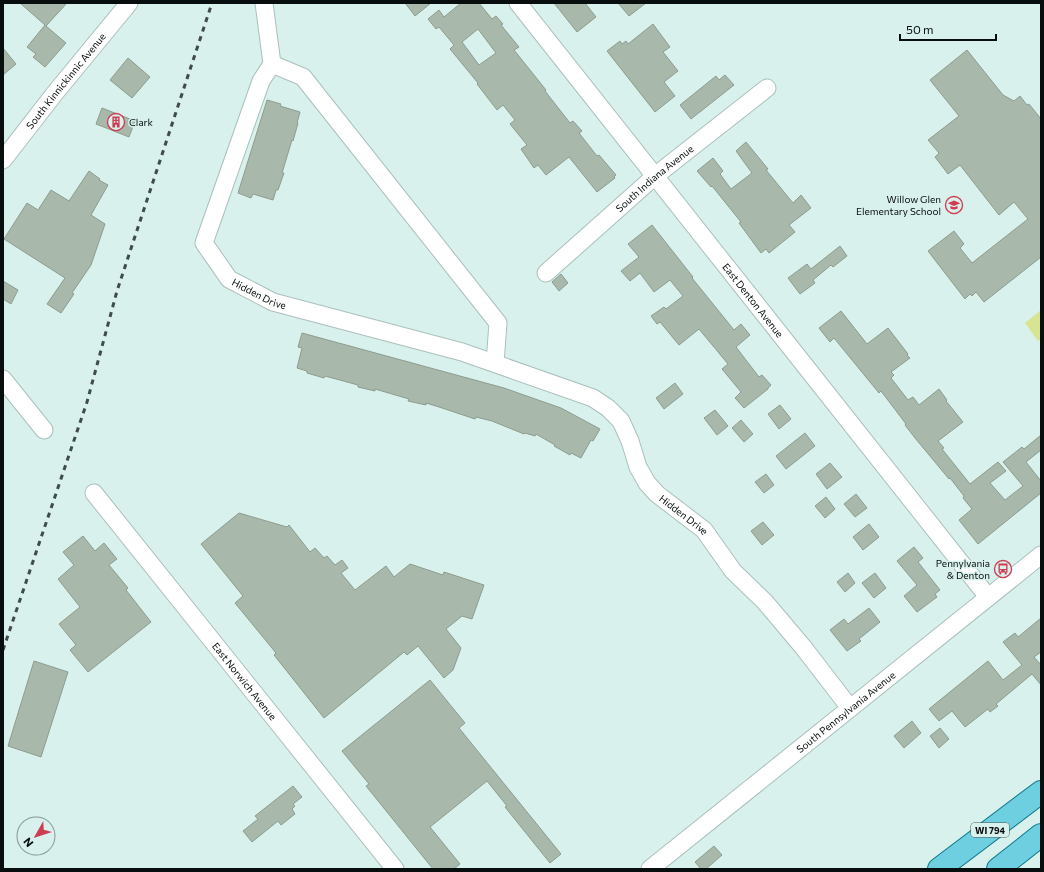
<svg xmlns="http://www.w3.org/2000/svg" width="1044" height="872" viewBox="0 0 1044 872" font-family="Commissioner,sans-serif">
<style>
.green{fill:#d7e593}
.building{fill:#a8b8aa;stroke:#8d9c8f;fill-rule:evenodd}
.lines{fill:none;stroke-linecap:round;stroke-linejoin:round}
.minor-casing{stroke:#aac0bc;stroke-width:19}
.major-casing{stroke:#0c778a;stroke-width:24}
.minor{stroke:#fff;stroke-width:17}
.major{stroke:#6ecfe1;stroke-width:22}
.rail{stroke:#404c4a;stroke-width:3;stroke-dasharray:5 5;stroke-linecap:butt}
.labels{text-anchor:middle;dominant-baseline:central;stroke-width:3;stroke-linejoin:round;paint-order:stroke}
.shield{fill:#d9f1ec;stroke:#465250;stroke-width:1}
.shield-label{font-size:9px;font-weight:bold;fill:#070e0d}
.street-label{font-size:10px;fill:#070e0d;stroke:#d9f1ec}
.poi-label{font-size:10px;fill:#070e0d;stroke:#d9f1ec;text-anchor:end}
</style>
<rect width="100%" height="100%" fill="#d9f1ec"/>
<path class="green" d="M1041,310V339L1038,341L1025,323Z"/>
<path class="building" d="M20,3H67L46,26L66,43L45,67L33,57L36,54L27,47L45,25Z
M405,3H431L415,16Z
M461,3H479L492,19L496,16L503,24L501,25L519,47L514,50L546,90L545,91L570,123L573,121L582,131L579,133L597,156L599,155L616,175L614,177L615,178L597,192L569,157L546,175L538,165L534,168L521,149L527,145L510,124L515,120L503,105L497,110L477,84L478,83L450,49L454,45L439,27L436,29L428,19L439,10L444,17ZM478,29L496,53L479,65L462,42Z
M554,3H585L596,17L577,32Z
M618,3H646L629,16Z
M653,24L670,47L663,52L678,71L664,82L675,96L655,112L607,51L620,41L622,44L626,41L628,44Z
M3,48L16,64L3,75Z
M967,50L1003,95L1014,101L1020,96L1027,105L1029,104L1041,119V257L984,302L976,292L972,296L970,294L965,299L928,251L954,231L964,244L960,248L972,263L1028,219L1014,202L999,215L960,165L948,174L935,157L939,153L928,140L959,116L930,80Z
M128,58L150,77L132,98L110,80Z
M725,75L734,85L691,119L680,105L716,76L719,80Z
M267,100L281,104L280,106L300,112L297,123H298L293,141L292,140L282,173H284L278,190H276L273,200L253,194L251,198L238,193Z
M102,108L135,121L129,137L96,124Z
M746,142L768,169L766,170L793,203L801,195L811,208L789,225L795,232L769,253L766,249L761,253L739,223L741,222L712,186L711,187L697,171L713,158L723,171L720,174L731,189L752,173L736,151Z
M89,171L100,179L99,180L108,185L91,215L105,224L91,265L72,293L74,294L61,313L47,304L65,278L4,239L27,203L38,210L51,190L69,201Z
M652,225L693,277L692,278L734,330L741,324L750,335L736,347L759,377L762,375L771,385L768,388V389L744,408L735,398L741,392L722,369L728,364L699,329L679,345L660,322L657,324L651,316L664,307L666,309L683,296L670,280L654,292L640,273L630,281L621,271L639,257L628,244Z
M840,246L847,256L833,267L831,265L813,280L815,283L800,294L788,278L807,264L811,269Z
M561,274L568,283L559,291L552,282Z
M3,281L18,290L11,304L3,299Z
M841,311L867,344L888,328L908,354L907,355L910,358L891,372L894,375L891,378L908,400L913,397L919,405L939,389L947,400L946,401L963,422L938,441L944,448L942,449L970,484L998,462L1006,471L990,483L1005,500L1023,486L1003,462L1022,447L1024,449L1041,435V450L1026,462L1041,481V493L978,544L959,520L972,509L963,498L964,496L950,478L949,479L915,438L905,425L906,424L881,391L879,393L834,338L830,342L819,328Z
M302,333L504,388L561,408L600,429L593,441L591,440L581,458L571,453L570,455L554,446L555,445L536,434L535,436L525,433L524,434L492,421L476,417L475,419L439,407L426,403V405L408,401L409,399L375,389V391L358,387V385L325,376L324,378L307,373V371L297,368L302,348L298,347Z
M675,383L683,394L664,409L656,398Z
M780,405L791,419L779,429L768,414Z
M715,410L728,426L717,435L704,418Z
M741,420L753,434L744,442L732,428Z
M805,433L815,446L786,469L776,456Z
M830,463L842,477L827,489L816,474Z
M766,474L774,485L764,493L755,482Z
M856,494L867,508L855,517L844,504Z
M826,497L835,509L825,518L815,506Z
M239,513L287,527L289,525L310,552L315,548L324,558L327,556L335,565L342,560L348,568L341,573L355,590L386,566L394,577L410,564L443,575L444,572L484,585L472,619L462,616L446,629L461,648L453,670L444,678L418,646L407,655L404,652L324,718L274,655L276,653L235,603L243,596L201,544Z
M763,522L774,535L762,545L751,531Z
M869,524L879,537L863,550L853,537Z
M83,536L95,551L104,543L117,559L109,565L128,588L126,590L151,622L88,672L70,650L76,645L59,624L80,607L58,579L74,565L63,552Z
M914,547L923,558L918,562L940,590L935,594L937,597L917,612L904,596L917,585L897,561Z
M848,573L855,583L845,592L837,582Z
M875,573L886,588L874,598L862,583Z
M869,608L880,622L859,639L861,641L847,651L830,630L844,619L848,624Z
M1041,618V652L1034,657L1041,665V685L1032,674L996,704L998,706L990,712L988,709L965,727L952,711L939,721L929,709L988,661L1003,680L1022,665L1003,642L1015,633L1018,637Z
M34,661L68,672L41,757L8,746Z
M430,680L465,723L459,728L561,854L550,863L505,807L507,806L487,781L430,827L460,864L454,869H433L366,786L369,784L342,751Z
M912,721L921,733L904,748L894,736Z
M940,728L949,739L939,748L930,736Z
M293,786L302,797L293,804L295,806L292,809L295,814L281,825L278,821L252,842L243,831L258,819L255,816Z
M714,846L722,855L706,869H701L695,862Z"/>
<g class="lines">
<g class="minor-casing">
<g id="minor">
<path id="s1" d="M264,3L272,64L261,81L204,243L229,279L273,302L462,352L593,398L608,408L621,421L630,441L638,467L647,483L657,494L704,530L733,571L765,602L803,647L850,708"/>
<path id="s2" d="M518,3L988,597"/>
<path d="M272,64L303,77L498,323L495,363"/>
<path id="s3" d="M3,160L55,93L129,3"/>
<path id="s4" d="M546,273L655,176L767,88"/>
<path d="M3,379L44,430"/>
<path id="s5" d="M94,493L395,869"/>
<path id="s6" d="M650,869L1041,555"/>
</g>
</g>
<g class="major-casing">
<path id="major" d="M939,869L1041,792
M998,869L1041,835"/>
</g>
<use href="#minor" class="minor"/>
<use href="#major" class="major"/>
<path class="rail" d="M3,650L87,402L117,291L212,3"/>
</g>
<defs>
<g id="building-ring" transform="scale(0.9)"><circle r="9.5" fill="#d9f1ec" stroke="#ce3e53" stroke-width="1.5"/><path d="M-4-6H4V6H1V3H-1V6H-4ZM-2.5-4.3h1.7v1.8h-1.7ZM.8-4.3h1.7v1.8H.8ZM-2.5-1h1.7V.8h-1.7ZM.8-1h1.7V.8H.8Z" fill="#ce3e53"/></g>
<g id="school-ring" transform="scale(0.9)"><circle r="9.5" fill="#d9f1ec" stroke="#ce3e53" stroke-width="1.5"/><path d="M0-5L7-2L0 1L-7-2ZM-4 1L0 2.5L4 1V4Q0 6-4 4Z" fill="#ce3e53"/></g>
<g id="bus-ring" transform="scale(0.9)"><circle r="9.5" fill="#d9f1ec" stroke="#ce3e53" stroke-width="1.5"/><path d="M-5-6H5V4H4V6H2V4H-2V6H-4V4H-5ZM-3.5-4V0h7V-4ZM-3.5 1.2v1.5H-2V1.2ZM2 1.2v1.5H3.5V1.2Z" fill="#ce3e53"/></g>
</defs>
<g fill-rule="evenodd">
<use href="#building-ring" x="116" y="122"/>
<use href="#school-ring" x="954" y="205"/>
<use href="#bus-ring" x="1003" y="569"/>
</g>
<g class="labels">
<rect class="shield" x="971" y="823" width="38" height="14" rx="3"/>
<g class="shield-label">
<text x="990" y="830">WI 794</text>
</g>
<g class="street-label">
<text stroke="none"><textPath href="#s3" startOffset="101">South Kinnickinnic Avenue</textPath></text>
<text stroke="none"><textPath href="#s4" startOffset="144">South Indiana Avenue</textPath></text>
<text stroke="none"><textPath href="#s1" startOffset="331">Hidden Drive</textPath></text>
<text stroke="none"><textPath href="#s2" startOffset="379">East Denton Avenue</textPath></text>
<text stroke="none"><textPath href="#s1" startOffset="834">Hidden Drive</textPath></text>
<text stroke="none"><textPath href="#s5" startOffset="241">East Norwich Avenue</textPath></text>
<text stroke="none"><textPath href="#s6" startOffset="251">South Pennsylvania Avenue</textPath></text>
</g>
<g class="poi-label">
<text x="129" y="122" text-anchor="start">Clark</text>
<text x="941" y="199">Willow Glen<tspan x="941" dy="12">Elementary School</tspan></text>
<text x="990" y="563">Pennylvania<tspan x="990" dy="12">&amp; Denton</tspan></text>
</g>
</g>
<rect width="1044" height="872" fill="none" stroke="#070e0d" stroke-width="8"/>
<g transform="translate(36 836) rotate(231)"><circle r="19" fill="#d9f1ec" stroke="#859693"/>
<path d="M0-3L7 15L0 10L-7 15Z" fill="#ce3e53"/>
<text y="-6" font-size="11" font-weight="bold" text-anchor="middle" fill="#070e0d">N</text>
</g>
<path d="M900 34v6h96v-6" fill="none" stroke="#070e0d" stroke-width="2"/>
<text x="906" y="34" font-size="12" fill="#070e0d" stroke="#d9f1ec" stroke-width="3" paint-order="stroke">50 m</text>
</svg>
